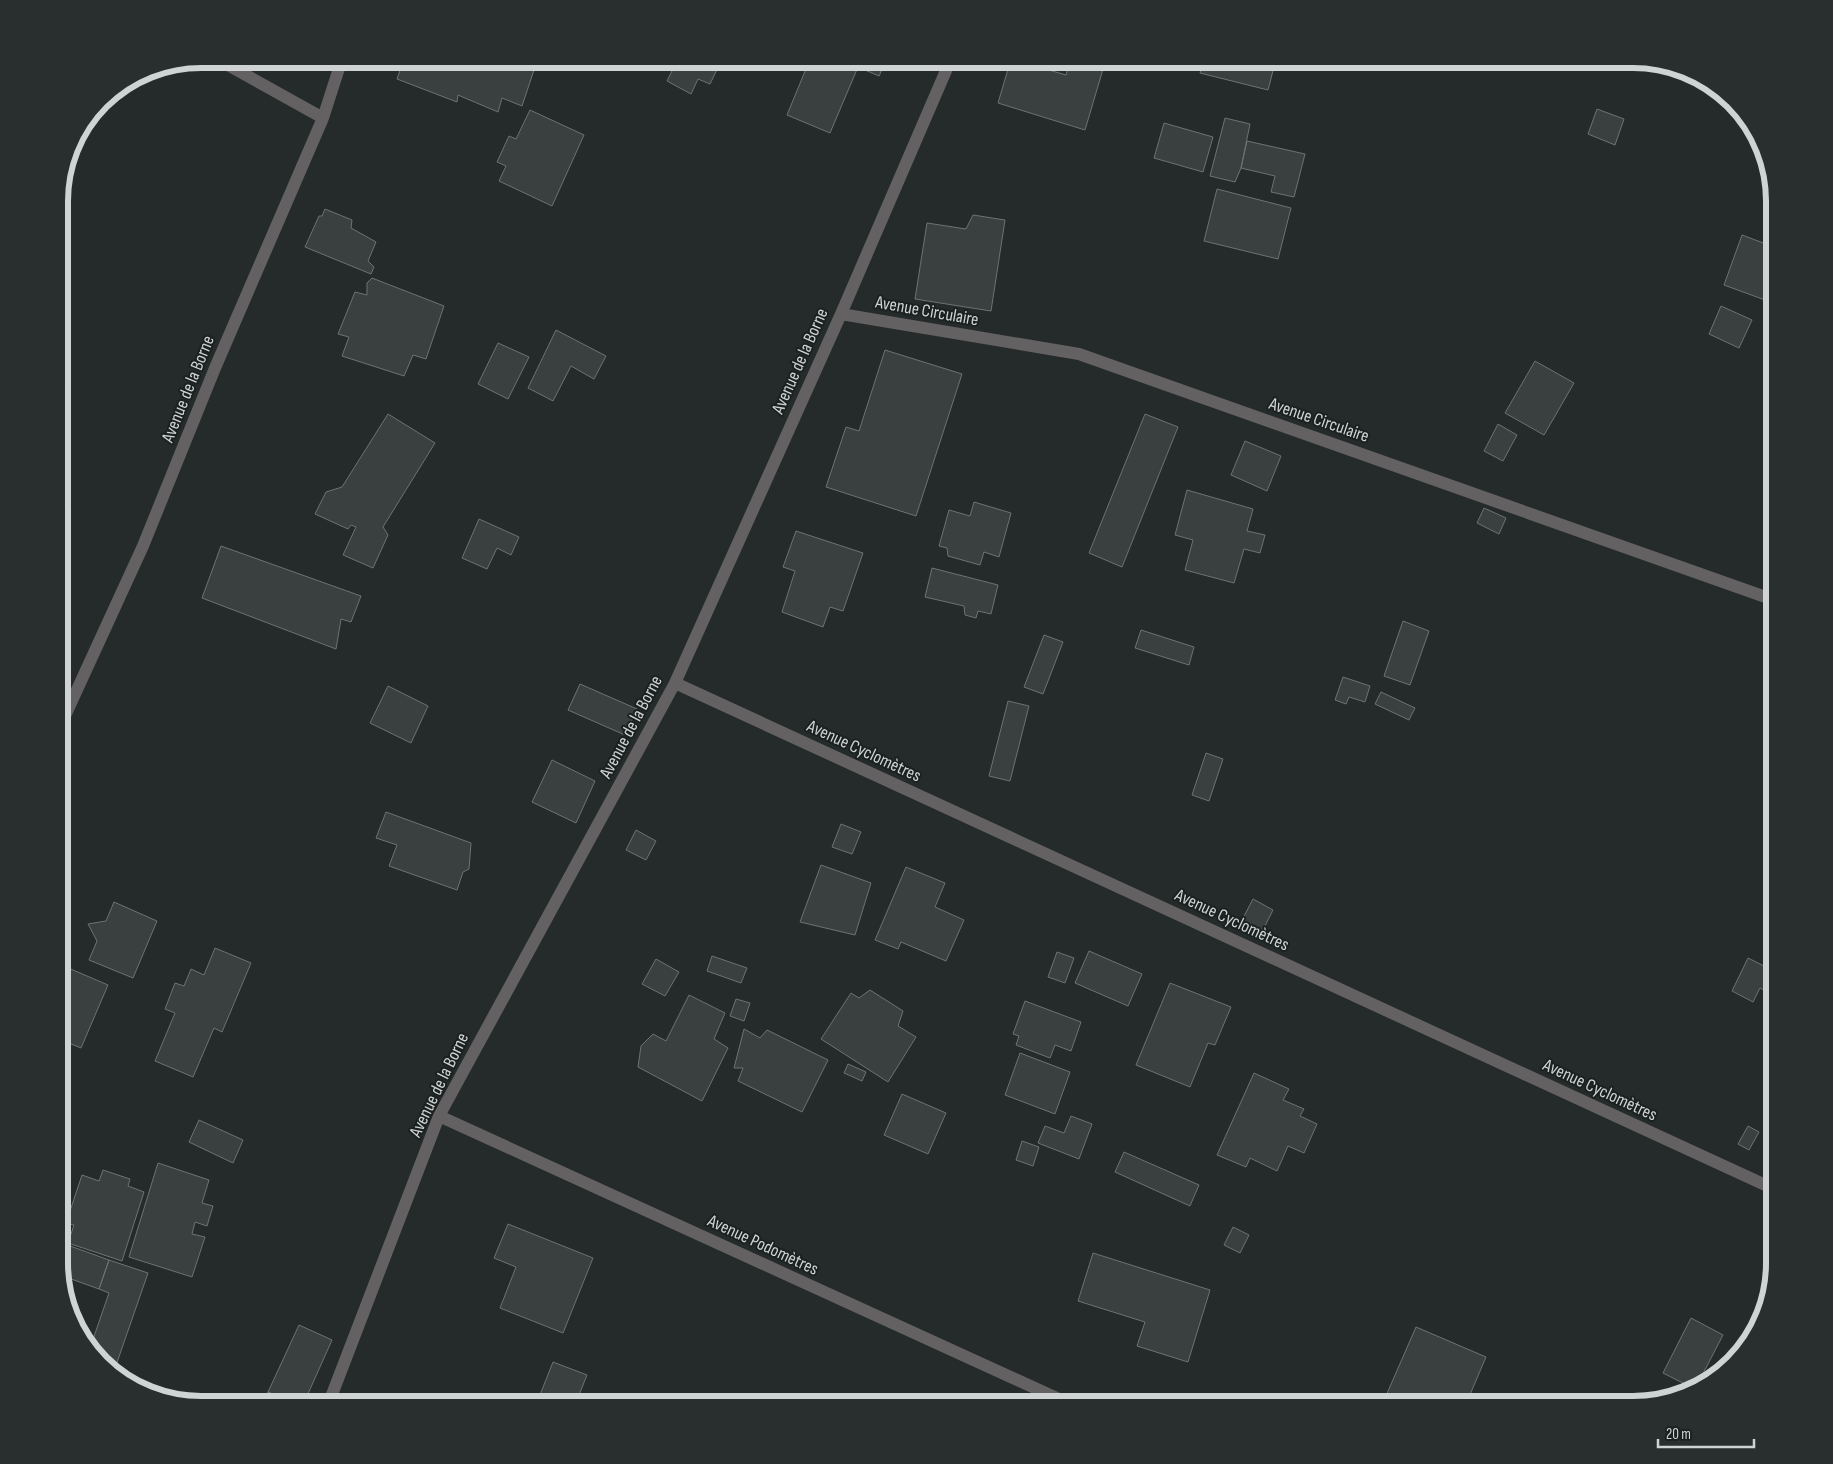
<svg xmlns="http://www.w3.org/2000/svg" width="1833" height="1464" viewBox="0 0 1833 1464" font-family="'Sofia Sans Condensed',sans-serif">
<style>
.building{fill:#39403f;stroke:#6c7372}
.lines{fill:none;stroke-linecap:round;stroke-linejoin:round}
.minor{stroke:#646162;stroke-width:12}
.labels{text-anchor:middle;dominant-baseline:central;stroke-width:4;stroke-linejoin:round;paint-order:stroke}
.street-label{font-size:18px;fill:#cfd3d3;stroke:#1b2121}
.rim{fill:none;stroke:#cfd3d3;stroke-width:6}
</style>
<rect width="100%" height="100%" fill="#252b2a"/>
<path class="building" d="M404,59H524L536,64L522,106L502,98L498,112L458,95L457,102L397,79Z
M648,59H670L665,68Z
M678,59H722L710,84L698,79L691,94L667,81Z
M810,59H887L879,76L858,67L830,133L787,115Z
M1011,59L1066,75L1071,59H1106L1085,130L998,103Z
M1204,59H1276L1268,90L1200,73Z
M1597,109L1624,119L1615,145L1588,134Z
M530,110L584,135L552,206L499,181L506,166L497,162L509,136L516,139Z
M1225,118L1250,124L1241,168L1235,182L1210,176Z
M1164,123L1213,137L1203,172L1154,158Z
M1247,141L1305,154L1294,197L1271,192L1275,176L1241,168Z
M1217,189L1291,208L1278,259L1204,241Z
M325,209L352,220L351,228L376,242L368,261L374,267L371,274L305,247L319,216H322Z
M973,215L1005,220L991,311L915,299L927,223L966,229Z
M1742,235L1774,247V276L1765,300L1724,285Z
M372,278L444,306L426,359L413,355L404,376L342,356L349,337L338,334L355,292L367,295V283Z
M1721,306L1752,320L1739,348L1709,334Z
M556,330L606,356L594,379L571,366L553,401L528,388Z
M498,343L529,357L508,399L478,384Z
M885,350L962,374L916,516L826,487L846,427L859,431Z
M1535,361L1574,383L1544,435L1505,413Z
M388,414L435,443L383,527L388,535L373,568L343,555L356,527L351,525L348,529L315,514L326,492L342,487Z
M1145,414L1178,427L1122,567L1089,553Z
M1498,424L1517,435L1503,461L1484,451Z
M1245,441L1281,456L1267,491L1231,475Z
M1187,490L1253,509L1247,531L1265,535L1260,553L1244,549L1234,583L1185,570L1193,540L1175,535Z
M974,502L1011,513L999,557L984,552L980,565L948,556L947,548L939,546L949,510L970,516Z
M1484,508L1506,518L1499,534L1477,523Z
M479,519L519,537L511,555L497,548L487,569L462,558Z
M796,531L863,553L843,611L830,607L823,627L782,612L795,571L783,567Z
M221,546L361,596L351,622L341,619L336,649L202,598Z
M932,568L998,585L991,614L978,611L976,618L965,615L964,606L925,597Z
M1403,621L1429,631L1410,685L1384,676Z
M1141,630L1194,647L1189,665L1135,648Z
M1044,635L1063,642L1043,694L1024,687Z
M1343,677L1370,686L1365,702L1349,697L1346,704L1335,700Z
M580,684L637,709L625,735L568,710Z
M388,686L428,706L411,743L370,723Z
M1381,692L1415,708L1409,720L1375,704Z
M1008,701L1029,706L1010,781L989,776Z
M1206,753L1223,759L1209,801L1192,795Z
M552,760L595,781L576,823L532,802Z
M386,812L471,843L469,869L463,872L457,890L389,866L397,845L376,838Z
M841,824L861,832L852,854L832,847Z
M636,830L656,841L646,860L626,850Z
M821,865L871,883L855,935L800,922Z
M906,867L945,883L935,907L964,920L946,961L901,942L898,949L875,940Z
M1253,899L1273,910L1263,930L1242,920Z
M114,902L157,921L133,978L89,960L97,941L88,924L106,921Z
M215,948L251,963L222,1032L214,1028L193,1077L155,1061L175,1013L165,1009L175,983L184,986L191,969L204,975Z
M1089,951L1142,974L1128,1006L1075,983Z
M1057,952L1074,958L1065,983L1048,977Z
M712,956L747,968L741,983L707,971Z
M1748,958L1774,971V995L1760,988L1753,1002L1732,991Z
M656,959L679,972L665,996L642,984Z
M59,964L108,985L81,1048L59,1039Z
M1170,983L1231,1007L1215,1045L1208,1043L1190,1087L1136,1065Z
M870,990L903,1011L898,1026L916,1037L888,1082L821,1039L851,993L859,998Z
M689,995L725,1013L714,1039L728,1048L702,1101L638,1067L641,1046L653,1034L666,1041Z
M736,999L750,1003L744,1021L730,1016Z
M1025,1001L1081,1022L1071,1051L1055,1045L1050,1058L1016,1045L1019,1036L1013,1034Z
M744,1029L760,1038L767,1030L828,1060L802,1112L738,1081L743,1068H734Z
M1020,1053L1070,1072L1055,1114L1005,1095Z
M848,1064L866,1072L862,1081L844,1073Z
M1254,1073L1289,1089L1283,1100L1304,1109L1300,1116L1317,1124L1304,1153L1288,1146L1277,1171L1250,1158L1246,1167L1217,1155Z
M902,1094L946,1113L928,1154L884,1135Z
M1071,1116L1092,1124L1079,1159L1038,1143L1045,1126L1064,1133Z
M1774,1119V1142L1764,1137Z
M199,1120L243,1140L233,1163L189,1142Z
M1748,1126L1759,1132L1749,1150L1738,1144Z
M1022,1141L1039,1147L1033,1166L1016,1160Z
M1124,1152L1199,1185L1190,1206L1115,1172Z
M158,1163L209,1180L202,1203L213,1206L207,1226L195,1222L192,1234L205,1237L192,1277L129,1257Z
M103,1170L130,1179L128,1186L144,1192L122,1261L68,1243L74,1225L66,1223L82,1175L99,1181Z
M508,1224L593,1258L563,1333L500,1308L516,1267L494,1258Z
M1233,1227L1249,1235L1240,1253L1224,1245Z
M59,1242L109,1260L99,1289L60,1275Z
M1093,1253L1210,1290L1188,1362L1137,1346L1145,1322L1078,1301Z
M109,1260L148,1273L113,1374L107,1370L90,1348L109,1293L99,1289Z
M1691,1318L1723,1335L1695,1389L1663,1373Z
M299,1325L332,1340L303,1405H296L268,1392Z
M1416,1327L1486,1357L1469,1397L1488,1405H1382Z
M553,1362L587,1375L575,1405H536Z
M268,1392L298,1405H262Z
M1645,1394L1654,1399L1640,1404Z"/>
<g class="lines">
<path class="minor" d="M217,59L323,118
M841,314L1079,354L1774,600
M675,683L1774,1189
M59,729L143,546L215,368L323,118L342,59
M439,1116L1072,1405
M328,1405L439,1116L675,683L841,314L951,59"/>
</g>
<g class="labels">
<g class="street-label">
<text transform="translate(927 311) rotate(10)">Avenue Circulaire</text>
<text transform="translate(800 361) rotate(-66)">Avenue de la Borne</text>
<text transform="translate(188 389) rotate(-68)">Avenue de la Borne</text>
<text transform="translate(1319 420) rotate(19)">Avenue Circulaire</text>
<text transform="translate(631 727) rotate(-62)">Avenue de la Borne</text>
<text transform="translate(864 751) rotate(25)">Avenue Cyclomètres</text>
<text transform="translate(1232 920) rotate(25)">Avenue Cyclomètres</text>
<text transform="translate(439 1085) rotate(-64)">Avenue de la Borne</text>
<text transform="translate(1600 1090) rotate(25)">Avenue Cyclomètres</text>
<text transform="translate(763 1245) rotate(25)">Avenue Podomètres</text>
</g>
</g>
<path d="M0 0H1833V1464H0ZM201 68H1633A133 133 0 0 1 1766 201V1263A133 133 0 0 1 1633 1396H201A133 133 0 0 1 68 1263V201A133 133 0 0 1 201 68Z" fill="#292f2f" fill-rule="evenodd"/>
<path class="rim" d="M201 68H1633A133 133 0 0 1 1766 201V1263A133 133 0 0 1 1633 1396H201A133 133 0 0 1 68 1263V201A133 133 0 0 1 201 68Z"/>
<path d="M1658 1439v8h96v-8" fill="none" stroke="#cfd3d3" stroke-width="2.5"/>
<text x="1666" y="1439" font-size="15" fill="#cfd3d3" stroke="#1b2121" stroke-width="4" paint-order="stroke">20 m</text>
</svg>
